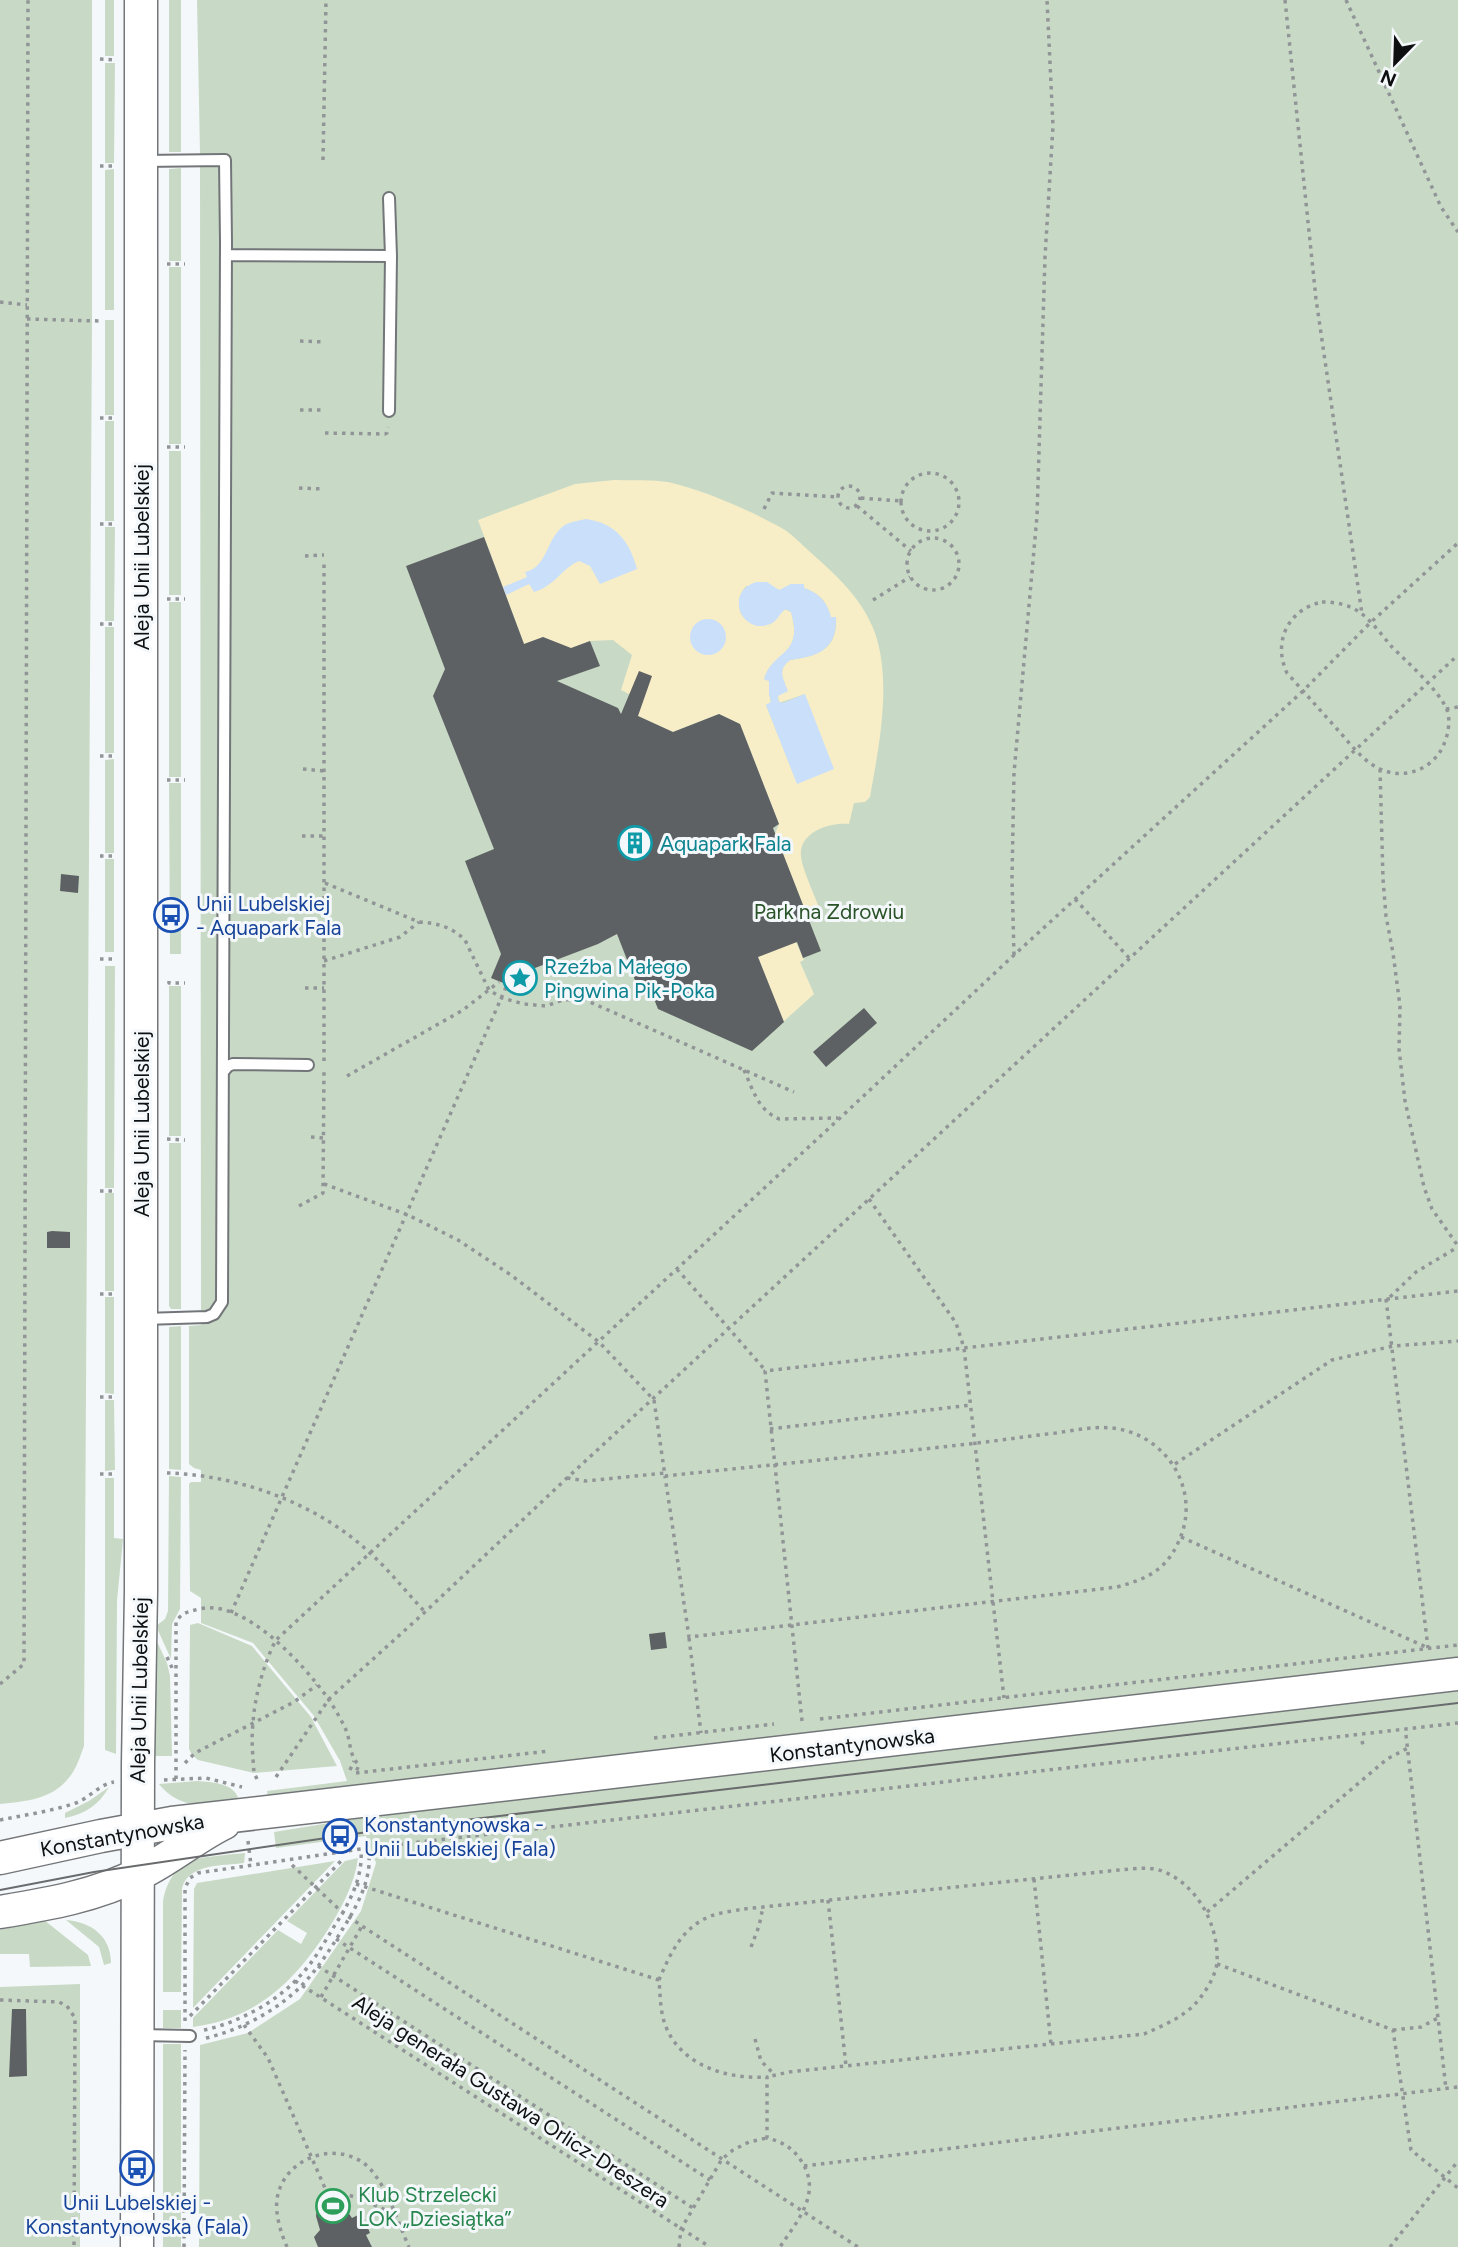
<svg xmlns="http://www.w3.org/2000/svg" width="1458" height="2247" viewBox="0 0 1458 2247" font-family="Figtree,sans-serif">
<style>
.green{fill:#c8dac6}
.sand{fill:#f7eec8;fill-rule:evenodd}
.water{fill:#cadffa}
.building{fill:#5e6164}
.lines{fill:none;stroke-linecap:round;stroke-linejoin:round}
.lane-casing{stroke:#737679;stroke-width:14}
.secondary-casing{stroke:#737679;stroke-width:35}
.path{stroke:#929597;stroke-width:3.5;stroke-dasharray:3.5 5;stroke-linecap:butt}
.lane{stroke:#fff;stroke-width:10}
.secondary{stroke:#fff;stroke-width:32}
.tram{stroke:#696b6d;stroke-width:2}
.labels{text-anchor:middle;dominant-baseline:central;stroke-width:6;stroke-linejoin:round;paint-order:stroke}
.street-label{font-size:21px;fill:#0e0f10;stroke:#f4f8fb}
.culture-label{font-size:21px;fill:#0d838f;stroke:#f4f8fb;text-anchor:start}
.transit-label{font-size:21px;fill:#164399;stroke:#f4f8fb;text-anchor:start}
.park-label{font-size:21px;fill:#2a5428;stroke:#f4f8fb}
.leisure-label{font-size:21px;fill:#27864d;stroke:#f4f8fb;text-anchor:start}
</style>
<rect width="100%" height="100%" fill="#f4f8fb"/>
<path class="green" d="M0,0H92V321L84,1746C81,1754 78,1764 73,1772C56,1799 29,1801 0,1804Z
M105,0H114V56H105Z
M169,0H181V152H169Z
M197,0H1458V2247H199L200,2045L248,2033L300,1999L361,1911L376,1863L366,1836L276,1848L274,1832L360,1818L349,1789L268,1798L267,1791L347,1781L340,1761L314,1716L253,1643L201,1623V1598L190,1591L189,1484L191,1482H201V1470L194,1468L189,1464V1326L201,1325L200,154Z
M105,63H115L114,163H105Z
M181,168V261H169V169Z
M114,169V310H105V170Z
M169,267H181V444H169Z
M105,320H114V415H105Z
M105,421H114V521H105Z
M169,451H181V595H169Z
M105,527H115L114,621H105Z
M169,602H181V777H169Z
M105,627H114V753H105Z
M114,759V853H105V760Z
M169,783H181V954H170Z
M105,859H114V952H105Z
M105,966H115L114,1188H105Z
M169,986H181V1136H169Z
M169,1143H181V1309H171L169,1306Z
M105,1193H114V1291H105Z
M105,1297H114V1394L105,1393Z
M181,1326V1470L169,1469V1327Z
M105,1400H114L115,1470L105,1471Z
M169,1476L181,1477L180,1609L172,1624L171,1659L156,1626L165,1619L168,1611Z
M105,1478H114V1538L123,1539L117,1601L116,1754L105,1750Z
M198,1623L252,1646L311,1717L337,1766L254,1773L198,1760L192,1755L189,1749L190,1625Z
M153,1633L167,1663L170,1676L172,1756H153Z
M197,1781C212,1782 236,1783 239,1801C207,1804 182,1812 159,1784Z
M109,1787C99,1805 85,1814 65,1818V1813L89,1801Z
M245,1853L244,1863C223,1866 189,1863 182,1888L181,1992H163V1903C164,1888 174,1868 189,1861C198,1857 234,1854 245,1853Z
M358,1858C355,1883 342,1907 329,1928C296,1980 257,2019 193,2027V2018L278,1930L301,1944L307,1933L287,1921L345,1861Z
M335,1861L193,2008L194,1889L197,1883Z
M44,1920L88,1955L91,1966L30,1967L29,1954H0V1930Z
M66,1920C91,1922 111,1936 111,1963L104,1965L99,1947Z
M80,1984V2247H0V1987Z
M163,2010H181V2028H163Z
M163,2044H181V2247H163Z"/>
<path class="sand" d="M614,480C633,481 654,479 672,483C706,491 756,513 785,530C794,536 802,545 809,551C837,576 862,598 875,633C892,683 879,746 870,797L865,802L854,803L849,824C830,822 798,832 801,857C803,871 815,896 820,910L807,915L775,834L779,824L740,724L719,714L673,732L638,716L629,694L621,690L632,655L613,640L590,641L566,651L564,646L543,637L524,644L478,520L575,484ZM791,584L804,585V588C819,593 827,601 831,618L836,617C838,650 817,656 790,660C781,667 780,674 785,683L778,696L779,703L805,694L797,783L766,705L771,703L769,693V681L764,679C773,650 804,657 791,612L784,609L761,626L746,620L741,614C737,602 739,595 746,586L781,590Z
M791,931L804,960L800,962L814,994L783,1022L758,957L776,950L772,937Z"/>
<path class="water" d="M586,519C616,523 630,542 637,569L600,584L590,566L579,561C562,568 555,586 534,592L529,584L506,595L503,587L527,577L525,572C546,568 546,543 560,529C566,522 577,521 586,519Z
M756,582H767L779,590L791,584H804V588C819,593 827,602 831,617H836C837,650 818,656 790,660C777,670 783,678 788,691L778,696V701L783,703L805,694L834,769L797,784L766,705L771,702L769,693V681L764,679C773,649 804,657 791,612L786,609C779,613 778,621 770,624C743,636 723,593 756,582Z
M690 637a18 18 0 1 1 36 0a18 18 0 1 1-36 0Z"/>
<path class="building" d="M484,537L524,644L543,637L571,648L590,641L600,666L557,681L618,708L621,714L639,671L652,676L638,716L673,732L719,714L740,724L779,824L773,828L821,951L803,958L797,942L758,957L784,1022L752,1051L658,1009L654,999L640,993L617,934L598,944L535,968L525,992L491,978L501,954L465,861L494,849L433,696L445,669L406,566Z
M61,874L79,876L78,893L60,891Z
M864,1008L877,1023L826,1067L813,1052Z
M52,1231L70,1232V1248H47V1232Z
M665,1632L667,1648L651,1650L649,1634Z
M12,2009H26L27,2076L9,2077Z
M335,2194L336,2199L343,2205L352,2218L362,2213L370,2233L366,2235L372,2247H318L314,2237L320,2230L316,2216L317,2206L325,2196Z"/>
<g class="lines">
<g class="lane-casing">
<path id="lane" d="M142,161L225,160L226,242L222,1302L214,1314L207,1317L144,1319
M389,198L391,256
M226,255L391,256L389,411
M223,1072L228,1066L233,1064L308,1065
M140,2035L190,2036"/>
</g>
<g class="secondary-casing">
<path id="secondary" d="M0,1858L101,1836L172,1823L1458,1674
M0,1912C48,1904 96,1896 141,1873C170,1859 195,1837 224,1823
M137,2247L138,1763L141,1591V0"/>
</g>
<path class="path" d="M1285,0L1316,299L1362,614
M1346,0L1441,207L1458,232
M100,59L114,60
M323,160L326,0
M100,166H114
M167,264H185
M0,302L27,305
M27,319L100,321
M300,341L325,342
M300,410H325
M100,418H115
M325,433L385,434L387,433L388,427
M167,447H185
M901 502a29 29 0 1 1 58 0a29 29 0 1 1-58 0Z
M838 497a11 11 0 1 1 22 0a11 11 0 1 1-22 0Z
M299,488L324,489
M861,498L901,501
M857,506L911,551
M764,509L772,493L838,497
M100,524H114
M907 564a26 26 0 1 1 52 0a26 26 0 1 1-52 0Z
M305,556L324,555
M167,599H185
M873,600L910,577
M1322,602C1337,602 1351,605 1362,614C1373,623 1382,635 1391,646C1407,662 1439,690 1447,710C1452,724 1446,745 1437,756C1423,773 1400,778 1380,769C1362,761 1349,742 1337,729C1320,710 1304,692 1287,673C1272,641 1289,609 1322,602Z
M100,624H114
M1446,709L1458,707
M100,756H114
M303,769L324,771
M1380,769L1383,879L1386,916L1393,953L1400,1006L1399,1049L1405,1101L1424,1187L1432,1209L1458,1246
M167,780H185
M302,836H324
M100,856H115
M325,883L419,922C437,923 452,927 465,940L489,990L502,998L524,1004L546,1006L563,1000L583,999L794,1092
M1075,899L1130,959
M302,911L324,912
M1014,955L1012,879L1014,773L1037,516L1045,257L1053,126L1047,0
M100,959H115
M324,961L400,937L419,922
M169,981V983H185
M305,988H324
M324,1061V564
M744,1070C753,1090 758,1110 779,1119L838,1118
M347,1076L463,1010L499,982
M311,1137L323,1138
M167,1139L185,1140
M324,1184L408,1215L458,1240L511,1275L599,1342L654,1400L665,1476C769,1465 873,1455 977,1443C1003,1440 1029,1436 1056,1433C1077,1430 1098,1425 1119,1429C1170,1439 1202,1494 1178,1543C1165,1571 1146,1579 1117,1587L689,1637L665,1476
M100,1191H114
M869,1199L956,1323L964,1348L1004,1698
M299,1206L323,1193L324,1069
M677,1269L765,1370
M100,1294H114
M1390,1297L1416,1272L1458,1247
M1386,1299L1428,1648
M100,1397H114
M770,1429L971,1405
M1175,1464L1332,1360L1393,1346L1458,1341
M167,1473C238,1475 317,1503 370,1553C390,1571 407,1593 425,1612
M100,1474H114
M567,1478L586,1481L665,1473
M1181,1537L1426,1647
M231,1613L507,985
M689,1638L701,1733
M167,1657L174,1672
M0,1684L24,1664L28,0
M820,1719L1458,1645
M802,1721L765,1371L1458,1291
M1406,1735L1446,2089
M654,1738L774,1724
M1362,1741L1363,1745
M185,1763L195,1753L294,1702L317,1685
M350,1770L354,1761
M356,1773L549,1751
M276,1777L329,1699L425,1612L567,1478L1458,655
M176,1779V1622C182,1612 188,1612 199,1609C244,1598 303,1664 327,1697C334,1707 341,1719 346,1730C351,1742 349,1756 359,1765L356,1772
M257,1779L254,1773C253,1757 251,1740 253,1724C254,1699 264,1662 276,1640L840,1118L1014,955L1303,691L1370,623L1458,543
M164,1780L206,1778L242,1787
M0,1820C25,1815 52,1811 76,1803C89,1798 100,1784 114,1782
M248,1841L251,1865
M292,1865L343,1913L362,1926L858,2247
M1034,1879L1051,2044
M356,1884L659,1980C660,1991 660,2002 662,2013C671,2062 723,2080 767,2077V2138C783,2142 793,2148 802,2162C822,2194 797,2221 780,2247
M828,1900L846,2066
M1207,1912L1387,1759L1408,1748
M336,1939L710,2180
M751,1947L759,1926L763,1907
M1217,1964L1393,2030L1411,2150L1458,2188
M318,1966L693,2208
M659,1980C670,1954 682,1927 711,1916C721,1912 734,1911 744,1909L1119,1870C1133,1869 1149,1866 1162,1871C1197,1884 1219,1925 1217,1962C1216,1977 1202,1998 1191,2008C1177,2020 1160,2027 1144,2034L789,2072L767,2077
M295,1981L710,2247
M321,1997L362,1926
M0,2000L59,2002L67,2006L75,2018L74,2247
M190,2016L344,1858
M185,2021V1888L190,1878L198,1873L368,1848L1458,1723
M244,2025L268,2058L328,2195C344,2188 378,2207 394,2214
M204,2030C237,2023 275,2003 298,1978C313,1963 324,1943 335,1925C350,1902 363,1877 361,1850
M1393,2030L1421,2027L1438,2018
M206,2038C241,2030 280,2009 304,1983C319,1967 331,1948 342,1930C356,1908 371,1881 369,1855
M755,2039L761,2061L775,2075
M804,2166L1458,2087
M184,2247L185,2050
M287,2247C281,2233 275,2215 277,2199C283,2160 330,2141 362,2162C384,2176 398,2223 409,2247
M679,2247L681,2229L722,2159L733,2150L749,2142L767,2138
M1390,2247L1458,2161"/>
<use href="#lane" class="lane"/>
<use href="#secondary" class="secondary"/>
<path class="tram" d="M0,1890L94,1872L388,1829L1458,1703"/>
</g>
<defs>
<g id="building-ring" transform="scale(1.75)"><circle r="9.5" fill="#f4f8fb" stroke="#0f9aa8" stroke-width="1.5"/><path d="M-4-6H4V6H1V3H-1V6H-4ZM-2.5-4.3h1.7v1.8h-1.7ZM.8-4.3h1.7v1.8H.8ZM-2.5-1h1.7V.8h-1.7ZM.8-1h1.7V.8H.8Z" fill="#0f9aa8"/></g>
<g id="bus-ring" transform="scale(1.75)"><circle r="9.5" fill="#f4f8fb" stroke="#1a4fb4" stroke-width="1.5"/><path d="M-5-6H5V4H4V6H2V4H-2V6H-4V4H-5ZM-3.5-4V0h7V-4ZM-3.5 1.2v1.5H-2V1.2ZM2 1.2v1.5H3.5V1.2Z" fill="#1a4fb4"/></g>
<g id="sight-ring" transform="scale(1.75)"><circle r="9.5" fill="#f4f8fb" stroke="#0f9aa8" stroke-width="1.5"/><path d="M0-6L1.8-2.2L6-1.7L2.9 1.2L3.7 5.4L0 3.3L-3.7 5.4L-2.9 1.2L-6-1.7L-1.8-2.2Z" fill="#0f9aa8"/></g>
<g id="stadium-ring" transform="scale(1.75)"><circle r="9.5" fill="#f4f8fb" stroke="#2e9e5b" stroke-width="1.5"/><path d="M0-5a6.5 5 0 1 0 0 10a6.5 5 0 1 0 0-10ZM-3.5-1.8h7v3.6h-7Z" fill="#2e9e5b"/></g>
</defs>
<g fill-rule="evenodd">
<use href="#building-ring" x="635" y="843"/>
<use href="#bus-ring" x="171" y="915"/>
<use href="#sight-ring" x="520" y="978"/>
<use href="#bus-ring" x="340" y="1836"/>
<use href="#bus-ring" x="137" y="2168"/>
<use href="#stadium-ring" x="333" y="2206"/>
</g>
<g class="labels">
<g class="street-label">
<text transform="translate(141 557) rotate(-90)">Aleja Unii Lubelskiej</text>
<text transform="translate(141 1124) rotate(-90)">Aleja Unii Lubelskiej</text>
<text transform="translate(139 1690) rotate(-89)">Aleja Unii Lubelskiej</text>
<text transform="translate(852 1745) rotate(-7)">Konstantynowska</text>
<text transform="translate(122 1835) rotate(-10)">Konstantynowska</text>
<text transform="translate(511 2101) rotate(33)">Aleja generała Gustawa Orlicz-Dreszera</text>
</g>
<g class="culture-label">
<text x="660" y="843">Aquapark Fala</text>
<text x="544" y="966">Rzeźba Małego<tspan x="544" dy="24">Pingwina Pik-Poka</tspan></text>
</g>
<g class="transit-label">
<text x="196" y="903">Unii Lubelskiej<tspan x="196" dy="24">- Aquapark Fala</tspan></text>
<text x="364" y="1824">Konstantynowska -<tspan x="364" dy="24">Unii Lubelskiej (Fala)</tspan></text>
<text x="137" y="2202" text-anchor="middle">Unii Lubelskiej -<tspan x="137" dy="24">Konstantynowska (Fala)</tspan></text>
</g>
<g class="park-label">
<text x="829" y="911">Park na Zdrowiu</text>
</g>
<g class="leisure-label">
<text x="358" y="2194">Klub Strzelecki<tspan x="358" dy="24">LOK „Dziesiątka”</tspan></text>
</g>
</g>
<g transform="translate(1395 63) rotate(203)" stroke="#f4f8fb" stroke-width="5" paint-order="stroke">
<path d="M0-5L12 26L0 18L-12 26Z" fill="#0e0f10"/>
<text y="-10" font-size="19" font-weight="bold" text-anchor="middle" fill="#0e0f10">N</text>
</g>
</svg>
